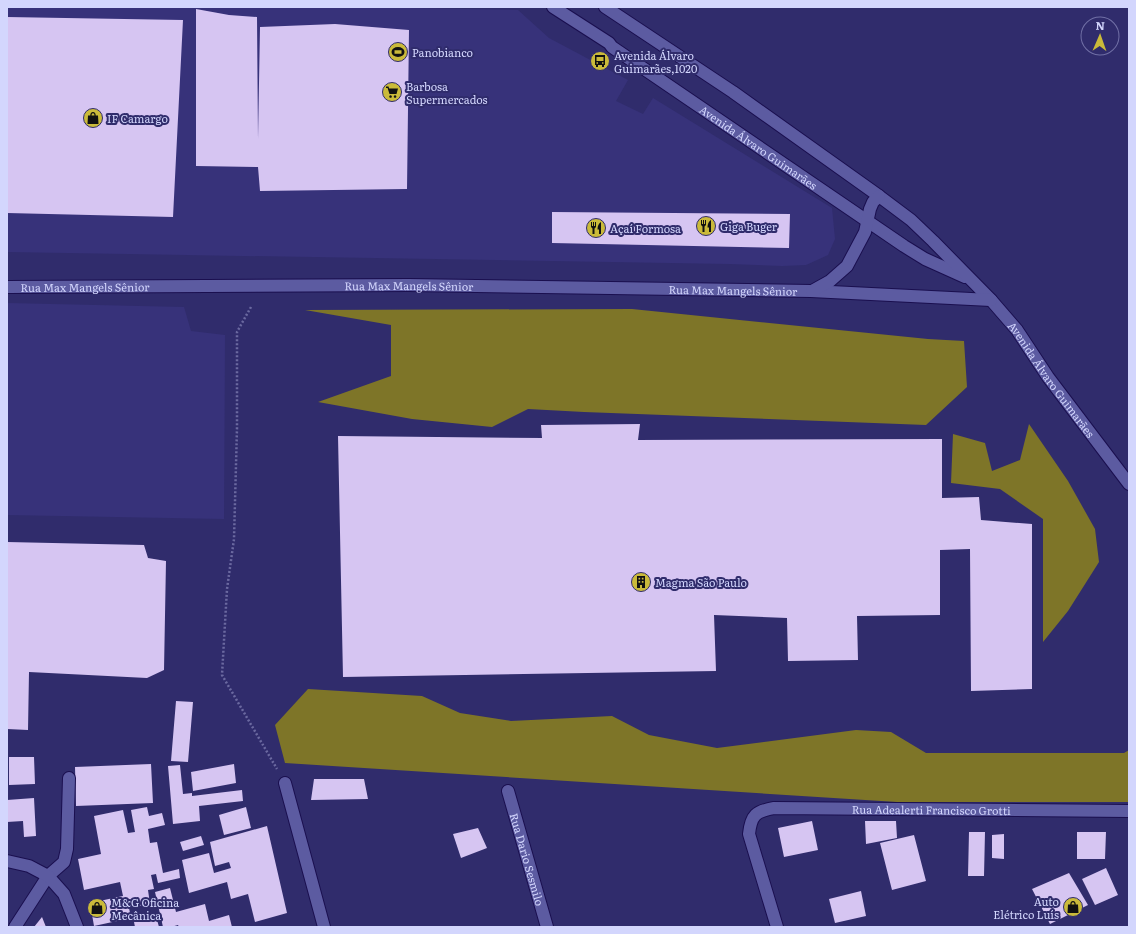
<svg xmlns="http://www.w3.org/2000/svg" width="1136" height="934" viewBox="0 0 1136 934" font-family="Literata,serif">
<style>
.built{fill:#37327a}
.forest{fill:#7e7528}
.building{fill:#d6c5f2}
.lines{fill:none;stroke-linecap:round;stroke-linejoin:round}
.street-casing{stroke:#1a0f4f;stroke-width:14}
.secondary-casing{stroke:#1a0f4f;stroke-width:14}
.path{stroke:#6b69a0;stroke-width:2.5;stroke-dasharray:2 2;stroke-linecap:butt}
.street{stroke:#5c5ba1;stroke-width:12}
.secondary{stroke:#5c5ba1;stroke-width:12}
.labels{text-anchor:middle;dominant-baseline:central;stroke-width:4;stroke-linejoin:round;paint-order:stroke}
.poi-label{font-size:11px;fill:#d3d6fd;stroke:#302c6c;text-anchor:start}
.street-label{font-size:11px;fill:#d3d6fd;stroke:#302c6c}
</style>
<rect width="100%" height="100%" fill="#302c6c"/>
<path class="built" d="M7,7H354L518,10L549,38L628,80L616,101L643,114L653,98L832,208L835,239L828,255L806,265L782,266L729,264L7,252Z
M7,303L184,307L191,331L225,335L224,519L7,515Z"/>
<path class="forest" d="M632,309L928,339L964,341L967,387L926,425L584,412L528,409L492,427L412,419L318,402L391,376V325L305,310Z
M1029,424L1068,481L1095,529L1099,562L1068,611L1043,642V519L1000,489L951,483L953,434L985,443L992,471L1020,460Z
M308,689L422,696L460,713L511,721L612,716L649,735L717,748L856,730L891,732L926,753H1124L1129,750V802H897L285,763L275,725Z"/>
<path class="building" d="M196,9L229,15L257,17L258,139L260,27L335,24L409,30L407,189L260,191L258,167L196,166Z
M7,17L183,20L173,217L7,213Z
M552,212L790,214L789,248L552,243Z
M640,424L638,440L942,439V498L979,497L981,520L1032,524V689L971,691L970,549L940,550V615L857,616L858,660L788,661L787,618L714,615L716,671L343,677L338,436L542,438L541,425Z
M7,542L144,545L148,558L166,561L164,670L147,678L29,672L28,730L7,729Z
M176,701L193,702L188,762L171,761Z
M9,757H34L35,784L9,785Z
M151,764L153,803L76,806L75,767Z
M234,764L236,783L193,791L191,772Z
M180,765L183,794L192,793V796L242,790L243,801L199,806L200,821L173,824L168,766Z
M314,779H364L368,799L311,800Z
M34,798L36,836L24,837L23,821L7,822V800Z
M147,807L149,816L162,813L165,825L148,829L150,843L157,842L163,873L179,869L180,878L158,883L156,874L151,875L154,889L148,890L150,904L129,908L131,918L94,926L90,903L123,896L120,882L84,890L78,859L101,854L94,816L123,810L128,833L135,832L131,810Z
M246,807L251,828L224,835L219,815Z
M812,821L818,850L784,857L778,828Z
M865,821H896L897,838L866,844Z
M267,826L287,913L255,922L248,894L231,899L227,882L189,893L182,860L209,853L214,873L231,868L229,862L215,866L210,842Z
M478,828L487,848L461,858L453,834Z
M969,832H985L984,876H968Z
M1077,832H1106L1105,859H1077Z
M1004,834V859L992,858V835Z
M914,835L926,881L892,890L880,843Z
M201,836L204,845L183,851L180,842Z
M1106,868L1118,895L1095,905L1082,879Z
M1069,873L1088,905L1050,924L1032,889Z
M170,888L176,912L205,904L209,921L229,915L232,927H179L178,925L171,927H163L155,892Z
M861,891L866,916L835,923L829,899Z
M156,916L159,927H135L134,922Z
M42,917L46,927H34Z"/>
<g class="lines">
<g class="street-casing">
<g id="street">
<path d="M285,783L324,927"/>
<path id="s1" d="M508,791L547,927"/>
<path d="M15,927L48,876L64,862L67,849L69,778"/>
<path id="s2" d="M777,927L749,834C751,815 756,811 774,808L1129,811"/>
</g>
</g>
<g class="secondary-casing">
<g id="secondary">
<path id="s3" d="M553,7L609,43L612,47L904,246L925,259L965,277"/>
<path id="s4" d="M605,7L733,92L879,196L911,220L933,241L991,300L1017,330L1048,377L1129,484"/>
<path id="s5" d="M7,287L409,285L811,291L991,300"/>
<path d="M812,291L830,281L847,266L865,232L870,209L873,202L879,196"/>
<path d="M7,861L29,866L48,876L64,894L77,927"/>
</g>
</g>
<path class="path" d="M251,307L237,332V428L234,539L227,589L222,675L277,769"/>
<use href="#street" class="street"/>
<use href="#secondary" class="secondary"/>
</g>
<defs>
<g id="stadium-disc" transform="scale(1)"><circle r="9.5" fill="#caba3a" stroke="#302c6c"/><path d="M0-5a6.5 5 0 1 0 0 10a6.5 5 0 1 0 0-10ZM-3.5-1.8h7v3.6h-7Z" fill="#111"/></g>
<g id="bus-disc" transform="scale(1)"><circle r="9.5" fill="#caba3a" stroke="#302c6c"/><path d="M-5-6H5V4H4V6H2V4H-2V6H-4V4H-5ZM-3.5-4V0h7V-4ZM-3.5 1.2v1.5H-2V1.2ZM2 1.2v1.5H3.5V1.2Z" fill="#111"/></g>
<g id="supermarket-disc" transform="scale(1)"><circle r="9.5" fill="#caba3a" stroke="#302c6c"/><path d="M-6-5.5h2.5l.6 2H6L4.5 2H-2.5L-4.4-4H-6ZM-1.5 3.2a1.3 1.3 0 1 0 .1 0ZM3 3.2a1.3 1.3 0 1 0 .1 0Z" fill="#111"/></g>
<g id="shop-disc" transform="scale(1)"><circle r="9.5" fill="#caba3a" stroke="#302c6c"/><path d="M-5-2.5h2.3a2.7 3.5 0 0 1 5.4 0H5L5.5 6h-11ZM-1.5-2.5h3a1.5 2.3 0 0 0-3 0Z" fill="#111"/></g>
<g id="restaurant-disc" transform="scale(1)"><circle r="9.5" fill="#caba3a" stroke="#302c6c"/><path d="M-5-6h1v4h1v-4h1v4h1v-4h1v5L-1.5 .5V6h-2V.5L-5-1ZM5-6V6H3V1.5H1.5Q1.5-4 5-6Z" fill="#111"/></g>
<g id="building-disc" transform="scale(1)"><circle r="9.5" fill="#caba3a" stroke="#302c6c"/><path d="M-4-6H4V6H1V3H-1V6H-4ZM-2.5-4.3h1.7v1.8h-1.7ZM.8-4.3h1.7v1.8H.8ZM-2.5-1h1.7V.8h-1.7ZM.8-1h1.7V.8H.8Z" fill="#111"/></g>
</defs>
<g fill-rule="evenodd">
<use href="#stadium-disc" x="398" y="52"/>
<use href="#bus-disc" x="600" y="61"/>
<use href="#supermarket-disc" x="392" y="92"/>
<use href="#shop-disc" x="93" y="118"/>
<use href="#restaurant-disc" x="706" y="226"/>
<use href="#restaurant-disc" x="596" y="228"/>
<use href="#building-disc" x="641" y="582"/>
<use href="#shop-disc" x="1073" y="907"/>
<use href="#shop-disc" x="97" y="908"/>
</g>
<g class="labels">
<g class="poi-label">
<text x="412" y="52">Panobianco</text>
<text x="614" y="55">Avenida Álvaro<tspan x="614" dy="13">Guimarães,1020</tspan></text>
<text x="406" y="86">Barbosa<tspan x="406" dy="13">Supermercados</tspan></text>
<text x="107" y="118">IF Camargo</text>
<text x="720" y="226">Giga Buger</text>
<text x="610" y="228">Açaí Formosa</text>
<text x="655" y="582">Magma São Paulo</text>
<text x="1059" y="901" text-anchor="end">Auto<tspan x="1059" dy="13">Elétrico Luís</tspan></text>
<text x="111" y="902">M&amp;G Oficina<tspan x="111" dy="13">Mecânica</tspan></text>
</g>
<g class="street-label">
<text stroke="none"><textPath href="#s3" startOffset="249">Avenida Álvaro Guimarães</textPath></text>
<text stroke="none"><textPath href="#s5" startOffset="78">Rua Max Mangels Sênior</textPath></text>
<text stroke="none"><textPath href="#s5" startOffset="402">Rua Max Mangels Sênior</textPath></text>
<text stroke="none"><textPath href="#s5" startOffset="726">Rua Max Mangels Sênior</textPath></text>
<text stroke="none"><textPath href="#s4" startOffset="586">Avenida Álvaro Guimarães</textPath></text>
<text stroke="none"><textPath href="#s2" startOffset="295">Rua Adealerti Francisco Grotti</textPath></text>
<text stroke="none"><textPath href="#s1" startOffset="71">Rua Dario Sesmilo</textPath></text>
</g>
</g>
<rect width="1136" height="934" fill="none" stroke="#d3d6fd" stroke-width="16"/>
<g transform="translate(1100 36) rotate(2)"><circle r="19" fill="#302c6c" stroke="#7170a6"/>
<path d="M0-3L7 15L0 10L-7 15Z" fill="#caba3a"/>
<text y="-6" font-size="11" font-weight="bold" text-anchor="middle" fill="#d3d6fd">N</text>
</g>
</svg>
